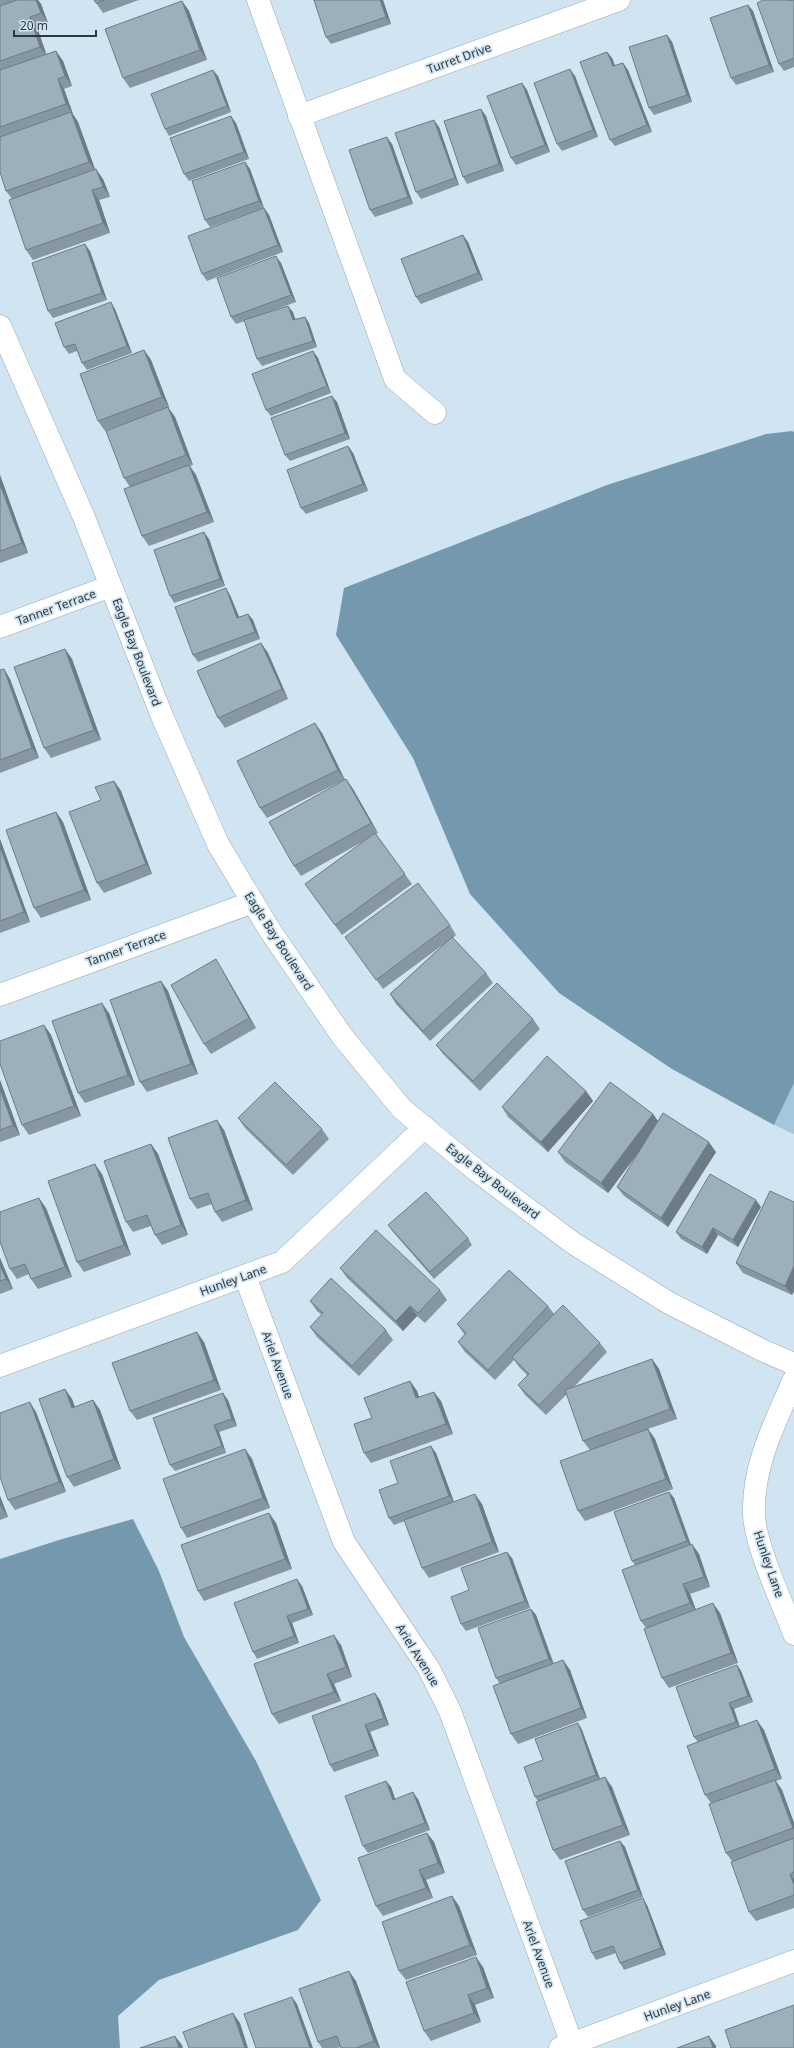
<svg xmlns="http://www.w3.org/2000/svg" width="794" height="2048" viewBox="0 0 794 2048" font-family="'Noto Sans',sans-serif">
<style>
.green{fill:#a4c7dc}
.water{fill:#7499af}
.lines{fill:none;stroke-linecap:round;stroke-linejoin:round}
.minor-casing{stroke:#95a9b5;stroke-width:23}
.minor{stroke:#fff;stroke-width:22}
.wall{fill:#8697a2}
.shaded-wall{fill:#6d7b84}
.building{fill:#9cb0bc;stroke:#6d7b84}
.labels{text-anchor:middle;dominant-baseline:central;stroke-width:3.5;stroke-linejoin:round;paint-order:stroke}
.street-label{font-size:12px;fill:#2f373c;stroke:#d0e5f1}
</style>
<rect width="100%" height="100%" fill="#d0e5f1"/>
<path class="green" d="M794,1083V1134L774,1125Z"/>
<path class="water" d="M792,431L794,432V1083L774,1125L672,1069L559,993L470,894L413,758L336,635L344,588L607,485L766,434Z
M133,1519L159,1571L184,1637L256,1761L321,1900L298,1930L159,1980L118,2016L120,2048H0V1559L59,1540Z"/>
<g class="lines">
<g class="minor-casing">
<path id="minor" d="M258,0L395,379L435,413
M299,116L619,0
M0,326L83,515L162,716L218,844L269,929L342,1036L402,1109L477,1171L573,1243L669,1303L764,1351L794,1364
M0,627L111,586
M0,995L253,902
M245,1276L344,1542L429,1669L450,1711L572,2044
M0,1366L282,1262L425,1127
M794,1379C775,1423 752,1466 754,1515C756,1548 782,1602 794,1634
M560,2048L794,1961"/>
</g>
<use href="#minor" class="minor"/>
</g>
<path class="wall" d="M0,0H38L41,4L48,23L37,27L46,55L56,51L63,61L72,86L64,89L73,114L78,122L95,169L103,179L110,197L99,200L110,233L33,260L26,250L12,199L6,191L0,172Z
M94,0H139L103,13L96,3Z
M383,0L391,24L331,44L326,37Z
M763,0H794V67L784,71L779,64Z
M182,1L189,11L207,60L130,88L123,78Z
M748,5L753,11L774,72L736,85L731,78Z
M667,35L672,42L692,102L654,115L649,108Z
M607,52L612,58L615,66L623,63L628,70L652,132L615,146L610,140Z
M218,76L231,112L169,136L165,129Z
M575,76L598,137L562,151L557,144Z
M522,83L527,90L550,152L516,165L511,158Z
M481,109L486,116L504,171L467,184L463,177Z
M236,123L249,159L189,181L184,174Z
M439,127L459,185L421,199L416,192Z
M392,144L413,204L375,217L370,210Z
M245,162L250,169L264,208L210,227L205,220Z
M264,208L269,215L283,252L207,281L202,274Z
M468,242L483,280L421,304L416,297Z
M90,251L107,300L53,318L48,311Z
M281,263L296,302L260,315L293,312L295,320L305,317L309,323L317,347L262,366L257,359L245,321L236,324L231,317Z
M115,309L132,353L87,370L82,363L77,351L69,354L64,347Z
M144,350L151,360L169,407L168,408L175,417L193,465L190,466L196,475L214,522L149,546L142,536L130,487L124,478L118,426L105,431L98,421Z
M313,351L318,358L331,393L271,416L266,410Z
M337,402L350,439L290,461L285,455Z
M348,446L353,453L368,491L306,514L301,508Z
M0,475L28,553L0,563Z
M209,539L225,586L174,603L170,596Z
M230,595L239,617L248,614L253,620L260,639L198,662L193,655Z
M261,643L268,653L288,699L225,728L218,718Z
M65,649L72,659L101,740L51,758L44,748Z
M4,669L10,679L39,758L0,773V670Z
M322,733L345,780L346,779L353,789L378,833L376,834L412,884L342,935L305,884L364,841L301,876L294,866L344,780L267,818L260,808Z
M114,781L121,791L152,874L104,893L97,883L101,800Z
M56,812L63,822L91,900L41,918L34,908Z
M0,839L30,922L0,933Z
M450,925L456,935L453,938L486,973L493,983L430,1041L396,1004L390,994L444,944L383,989L352,946Z
M222,969L256,1028L211,1054L204,1044Z
M161,981L168,991L198,1074L147,1092L140,1082Z
M109,1013L135,1085L85,1103L78,1093Z
M533,1019L540,1029L480,1091L443,1054L436,1045Z
M44,1025L51,1035L81,1116L29,1135L22,1125Z
M0,1080L20,1135L0,1142Z
M586,1091L593,1101L548,1152L508,1117L502,1107Z
M653,1114L658,1121L716,1152L668,1227L624,1196L617,1187L639,1152L608,1193L565,1162L558,1152Z
M238,1118L322,1129L329,1139L293,1175L245,1128Z
M224,1130L253,1210L222,1222L215,1212L212,1204L197,1209L190,1199Z
M151,1144L158,1154L188,1235L162,1245L155,1235L151,1226L133,1232L126,1222Z
M102,1174L131,1255L84,1272L77,1262Z
M794,1202V1291L792,1295L743,1273L736,1263Z
M761,1207L738,1247L718,1235L707,1254L681,1239L676,1232Z
M46,1208L72,1277L38,1289L31,1279L29,1274L17,1279L10,1269Z
M388,1225L468,1238L472,1245L434,1279L393,1232Z
M0,1258L13,1289L0,1294Z
M340,1268L440,1290L447,1300L425,1323L417,1316L403,1331L347,1278Z
M310,1301L386,1330L393,1340L359,1376L317,1337L310,1327L322,1315L317,1311Z
M548,1306L554,1314L600,1343L607,1352L573,1388L652,1359L659,1369L677,1419L648,1429L655,1439L673,1489L585,1521L578,1511L590,1450L583,1441L567,1394L546,1415L525,1395L518,1385L527,1375L519,1367L514,1360L495,1380L465,1352L458,1342L465,1335L457,1324Z
M204,1342L221,1390L137,1420L130,1411Z
M410,1381L417,1391L419,1397L441,1401L453,1434L371,1463L364,1453L372,1418Z
M65,1389L72,1399L75,1407L93,1400L100,1410L121,1469L74,1487L67,1477Z
M228,1400L237,1426L219,1432L226,1453L175,1471L170,1465Z
M36,1412L66,1492L15,1510L8,1500Z
M245,1449L252,1459L270,1508L187,1538L181,1528Z
M436,1453L454,1502L482,1504L499,1552L429,1578L422,1568L405,1521L394,1525L389,1518L398,1483Z
M669,1492L674,1498L691,1545L699,1554L710,1587L690,1594L696,1610L720,1613L738,1663L669,1688L662,1678L646,1628L641,1621L635,1565L632,1561Z
M0,1496L8,1517L0,1520Z
M269,1513L276,1523L292,1569L204,1601L198,1591Z
M512,1558L530,1608L466,1631L461,1624L469,1590Z
M302,1586L313,1615L292,1623L299,1643L257,1659L253,1652Z
M531,1609L536,1615L554,1664L563,1660L570,1670L587,1718L518,1744L511,1734L500,1684L496,1678Z
M341,1645L352,1677L334,1684L341,1701L279,1724L272,1714Z
M737,1665L741,1671L753,1702L734,1709L740,1726L764,1730L782,1779L776,1781L782,1790L794,1823V1908L756,1921L749,1912L732,1861L726,1853L711,1803L705,1795L698,1742L694,1737Z
M380,1700L389,1725L370,1732L379,1756L334,1772L330,1765Z
M578,1723L582,1730L600,1779L605,1777L612,1787L630,1835L560,1860L553,1850L538,1801L535,1797L543,1760Z
M386,1781L391,1787L395,1799H418L430,1830L368,1853L363,1846Z
M427,1833L434,1842L445,1873L426,1880L433,1898L383,1916L376,1906Z
M620,1841L625,1847L643,1897L588,1917L583,1910Z
M452,1896L459,1906L477,1955L406,1980L399,1971Z
M647,1905L666,1955L624,1970L620,1963L616,1953L596,1960L592,1953Z
M483,1967L494,1998L475,2005L481,2022L431,2041L424,2031Z
M356,1981L380,2048H341V2047L337,2048H322L318,2042Z"/>
<path class="shaded-wall" d="M36,0H38L41,4L48,23L41,13Z
M380,0H383L391,24L386,17Z
M182,1L189,11L207,60L200,50Z
M748,5L753,11L774,72L769,65Z
M30,17L37,27L47,56L40,47Z
M667,35L672,42L692,102L687,95Z
M56,51L63,61L72,86L65,76Z
M607,52L612,58L618,73L613,66Z
M623,63L628,70L652,132L647,125Z
M570,69L575,76L598,137L593,130Z
M213,70L218,76L231,112L227,106Z
M58,79L64,89L73,114L66,104Z
M522,83L527,90L550,152L545,145Z
M481,109L486,116L504,171L499,164Z
M71,112L78,122L96,172L89,162Z
M231,116L236,123L249,159L244,152Z
M434,120L439,127L459,185L455,178Z
M387,137L392,144L413,204L408,197Z
M245,162L250,169L264,208L259,201Z
M96,169L103,179L110,197L103,187Z
M92,190L99,200L110,233L103,223Z
M264,208L269,215L283,252L278,245Z
M463,235L468,242L483,280L478,273Z
M85,244L90,251L107,300L102,293Z
M276,256L281,263L296,302L291,295Z
M111,302L115,309L132,353L127,346Z
M288,306L293,312L298,327L293,320Z
M305,317L309,323L317,347L313,341Z
M144,350L151,360L169,407L162,397Z
M313,351L318,358L331,393L327,386Z
M332,396L337,402L350,439L345,433Z
M168,407L175,417L193,465L186,455Z
M348,446L353,453L368,491L363,484Z
M189,465L196,475L214,522L207,512Z
M0,475L28,553L22,543L0,484Z
M204,532L209,539L225,586L220,579Z
M226,588L230,595L242,624L237,618Z
M248,614L253,620L260,639L255,632Z
M261,643L268,653L288,699L282,689Z
M65,649L72,659L101,740L94,730Z
M4,669L10,679L39,758L32,748Z
M315,723L322,733L345,780L338,770Z
M346,779L353,789L378,833L371,823Z
M114,781L121,791L152,874L146,864Z
M56,812L63,822L91,900L84,890Z
M0,839L30,922L24,912L0,847Z
M216,959L222,969L256,1028L249,1018Z
M161,981L168,991L198,1074L191,1064Z
M102,1003L109,1013L135,1085L128,1075Z
M44,1025L51,1035L81,1116L74,1106Z
M0,1080L20,1135L13,1125L0,1089Z
M586,1091L593,1101L548,1152L541,1142Z
M653,1114L660,1124L608,1193L601,1183Z
M217,1120L224,1130L253,1210L246,1200Z
M709,1142L716,1152L668,1227L661,1218Z
M151,1144L158,1154L188,1235L181,1225Z
M95,1164L102,1174L131,1255L124,1245Z
M39,1198L46,1208L72,1277L65,1267Z
M756,1200L761,1207L738,1247L733,1240Z
M713,1228L718,1235L707,1254L702,1247Z
M0,1258L13,1289L6,1279L0,1265Z
M794,1266V1291L792,1295L785,1286Z
M410,1306L417,1316L403,1331L396,1321Z
M197,1332L204,1342L221,1390L214,1380Z
M652,1359L659,1369L677,1419L670,1409Z
M410,1381L417,1391L423,1408L416,1398Z
M65,1389L72,1399L79,1418L72,1408Z
M434,1392L441,1401L453,1434L446,1424Z
M223,1393L228,1400L237,1426L232,1419Z
M93,1400L100,1410L121,1469L114,1459Z
M30,1402L36,1412L66,1492L59,1482Z
M214,1425L219,1432L226,1453L222,1446Z
M648,1429L655,1439L673,1489L666,1479Z
M431,1446L436,1453L454,1502L449,1496Z
M245,1449L252,1459L270,1508L263,1498Z
M669,1492L674,1498L692,1548L687,1541Z
M475,1494L482,1504L499,1552L492,1542Z
M0,1496L8,1517L0,1505Z
M269,1513L276,1523L292,1569L285,1559Z
M692,1544L699,1554L710,1587L704,1577Z
M507,1552L512,1558L530,1608L525,1601Z
M297,1579L302,1586L313,1615L308,1609Z
M683,1584L690,1594L697,1613L690,1603Z
M713,1603L720,1613L738,1663L731,1653Z
M531,1609L536,1615L554,1666L549,1659Z
M287,1616L292,1623L299,1643L294,1636Z
M334,1635L341,1645L352,1677L346,1667Z
M563,1660L570,1670L587,1718L581,1708Z
M737,1665L741,1671L753,1702L748,1696Z
M327,1674L334,1684L341,1701L334,1692Z
M375,1693L380,1700L389,1725L384,1718Z
M729,1703L734,1709L740,1729L736,1722Z
M757,1720L764,1730L782,1779L775,1769Z
M578,1723L582,1730L601,1782L596,1775Z
M365,1725L370,1732L379,1756L374,1749Z
M605,1777L612,1787L630,1835L623,1825Z
M775,1780L782,1790L794,1823V1830L793,1828Z
M386,1781L391,1787L398,1807L393,1800Z
M413,1792L418,1799L430,1830L425,1823Z
M427,1833L434,1842L445,1873L438,1863Z
M620,1841L625,1847L643,1897L638,1890Z
M419,1870L426,1880L433,1898L426,1888Z
M790,1874L794,1879V1885Z
M452,1896L459,1906L477,1955L470,1945Z
M643,1898L647,1905L666,1955L661,1948Z
M476,1957L483,1967L494,1998L487,1988Z
M349,1971L356,1981L380,2048H379L374,2041Z
M468,1995L475,2005L481,2022L474,2013Z
M292,1997L297,2004L313,2048H310Z
M233,2013L240,2023L248,2048H245Z
M175,2036L182,2045L183,2048H179Z
M709,2036L716,2046V2048H713Z"/>
<path class="building" d="M17,0H36L41,13L30,17L40,47L0,61V6Z
M94,0H105L96,3Z
M314,0H380L386,17L326,37Z
M763,0H789L790,1L794,0V58L779,64L757,3Z
M182,1L200,50L123,78L105,29Z
M748,5L769,65L731,78L710,18Z
M667,35L687,95L649,108L629,47Z
M56,51L65,76L58,79L66,104L0,127V70Z
M607,52L613,66L623,63L647,125L610,140L580,62Z
M570,69L593,130L557,144L534,83Z
M213,70L227,106L165,129L151,94Z
M522,83L545,145L511,158L487,96Z
M481,109L499,164L463,177L444,121Z
M71,112L89,162L6,191L0,172V137Z
M231,116L244,152L184,174L170,138Z
M434,120L455,178L416,192L395,133Z
M387,137L408,197L370,210L349,150Z
M245,162L259,201L205,220L192,181Z
M96,169L103,187L92,190L103,223L26,250L9,200Z
M264,208L278,245L202,274L188,236Z
M463,235L478,273L416,297L401,259Z
M85,244L102,293L48,311L32,263Z
M276,256L291,295L231,317L217,278Z
M111,302L127,346L82,363L75,344L64,347L55,323Z
M288,306L293,320L305,317L313,341L257,359L244,320Z
M144,350L162,397L98,421L80,374Z
M313,351L327,386L266,410L252,374Z
M332,396L345,433L285,455L271,418Z
M168,407L186,455L124,478L106,431Z
M348,446L363,484L301,508L287,470Z
M189,465L207,512L142,536L124,489Z
M0,484L22,543L0,551Z
M204,532L220,579L170,596L154,550Z
M226,588L237,618L248,614L255,632L193,655L175,607Z
M261,643L282,689L218,718L197,671Z
M65,649L94,730L44,748L14,667Z
M4,669L32,748L0,760V670Z
M315,723L338,770L260,808L237,761Z
M346,779L371,823L294,866L269,822Z
M114,781L146,864L97,883L69,812L101,800L95,787Z
M56,812L84,890L34,908L6,830Z
M375,833L405,874L335,925L305,884Z
M0,847L24,912L0,921Z
M418,883L450,925L376,980L345,937Z
M452,937L486,973L423,1031L390,994Z
M216,959L249,1018L204,1044L171,985Z
M161,981L191,1064L140,1082L110,1000Z
M497,983L533,1019L473,1081L436,1045Z
M102,1003L128,1075L78,1093L52,1021Z
M44,1025L74,1106L22,1125L0,1064V1041Z
M547,1056L586,1091L541,1142L502,1107Z
M275,1082L322,1129L286,1165L238,1118Z
M610,1082L653,1114L601,1183L558,1152Z
M0,1089L13,1125L0,1130Z
M663,1113L709,1142L661,1218L617,1187Z
M217,1120L246,1200L215,1212L208,1193L190,1199L168,1138Z
M151,1144L181,1225L155,1235L147,1215L126,1222L104,1161Z
M95,1164L124,1245L77,1262L48,1181Z
M710,1174L756,1200L733,1240L713,1228L702,1247L676,1232Z
M770,1191L794,1202V1266L785,1286L736,1263Z
M426,1192L468,1238L430,1272L388,1225Z
M39,1198L65,1267L31,1279L25,1264L10,1269L0,1242V1212Z
M376,1230L440,1290L418,1313L410,1306L396,1321L340,1268Z
M0,1265L6,1279L0,1281Z
M509,1270L548,1306L488,1370L458,1342L466,1333L457,1324Z
M331,1278L386,1330L352,1366L310,1327L323,1313L310,1301Z
M563,1305L600,1343L539,1405L518,1385L529,1374L512,1357Z
M197,1332L214,1380L130,1411L112,1363Z
M652,1359L670,1409L583,1441L565,1390Z
M410,1381L416,1398L434,1392L446,1424L364,1453L354,1424L372,1418L364,1398Z
M65,1389L72,1408L93,1400L114,1459L67,1477L39,1399Z
M223,1393L232,1419L214,1425L222,1446L170,1465L153,1418Z
M30,1402L59,1482L8,1500L0,1477V1413Z
M648,1429L666,1479L578,1511L560,1461Z
M431,1446L449,1496L389,1518L379,1490L398,1483L390,1461Z
M245,1449L263,1498L181,1528L163,1479Z
M669,1492L687,1541L632,1561L614,1512Z
M475,1494L492,1542L422,1568L404,1520Z
M269,1513L285,1559L198,1591L181,1545Z
M692,1544L704,1577L683,1584L690,1603L641,1621L622,1570Z
M507,1552L525,1601L461,1624L451,1597L469,1590L461,1568Z
M297,1579L308,1609L287,1616L294,1636L253,1652L234,1603Z
M713,1603L731,1653L662,1678L644,1629Z
M531,1609L549,1659L496,1678L478,1628Z
M334,1635L346,1667L327,1674L334,1692L272,1714L254,1664Z
M563,1660L581,1708L511,1734L493,1686Z
M737,1665L748,1696L729,1703L736,1722L694,1737L676,1687Z
M375,1693L384,1718L365,1725L374,1749L330,1765L312,1716Z
M757,1720L775,1769L705,1795L687,1746Z
M578,1723L596,1775L535,1797L524,1767L543,1760L535,1739Z
M605,1777L623,1825L553,1850L536,1802Z
M775,1780L793,1828L726,1853L709,1804Z
M386,1781L393,1800L413,1792L425,1823L363,1846L345,1796Z
M427,1833L438,1863L419,1870L426,1888L376,1906L358,1858Z
M794,1838V1872L790,1874L794,1885V1895L749,1912L731,1862Z
M620,1841L638,1890L583,1910L565,1861Z
M452,1896L470,1945L399,1971L382,1922Z
M643,1898L661,1948L620,1963L613,1946L592,1953L580,1921Z
M476,1957L487,1988L468,1995L474,2013L424,2031L406,1982Z
M349,1971L374,2041L356,2048H341L337,2036L318,2042L299,1989Z
M292,1997L310,2048H256L244,2014Z
M794,2005V2048H731L725,2030Z
M233,2013L245,2048H189L183,2032Z
M175,2036L179,2048H140Z
M709,2036L713,2048H677Z"/>
<g class="labels">
<g class="street-label">
<text transform="translate(459 58) rotate(-20)">Turret Drive</text>
<text transform="translate(56 607) rotate(-20)">Tanner Terrace</text>
<text transform="translate(137 652) rotate(69)">Eagle Bay Boulevard</text>
<text transform="translate(279 941) rotate(57)">Eagle Bay Boulevard</text>
<text transform="translate(126 948) rotate(-20)">Tanner Terrace</text>
<text transform="translate(493 1181) rotate(38)">Eagle Bay Boulevard</text>
<text transform="translate(233 1280) rotate(-20)">Hunley Lane</text>
<text transform="translate(278 1365) rotate(70)">Ariel Avenue</text>
<text transform="translate(769 1564) rotate(71)">Hunley Lane</text>
<text transform="translate(418 1655) rotate(58)">Ariel Avenue</text>
<text transform="translate(539 1954) rotate(70)">Ariel Avenue</text>
<text transform="translate(677 2005) rotate(-20)">Hunley Lane</text>
</g>
</g>
<path d="M14 30v6h82v-6" fill="none" stroke="#2f373c" stroke-width="2"/>
<text x="20" y="30" font-size="12" fill="#2f373c" stroke="#d0e5f1" stroke-width="3" paint-order="stroke">20 m</text>
</svg>
